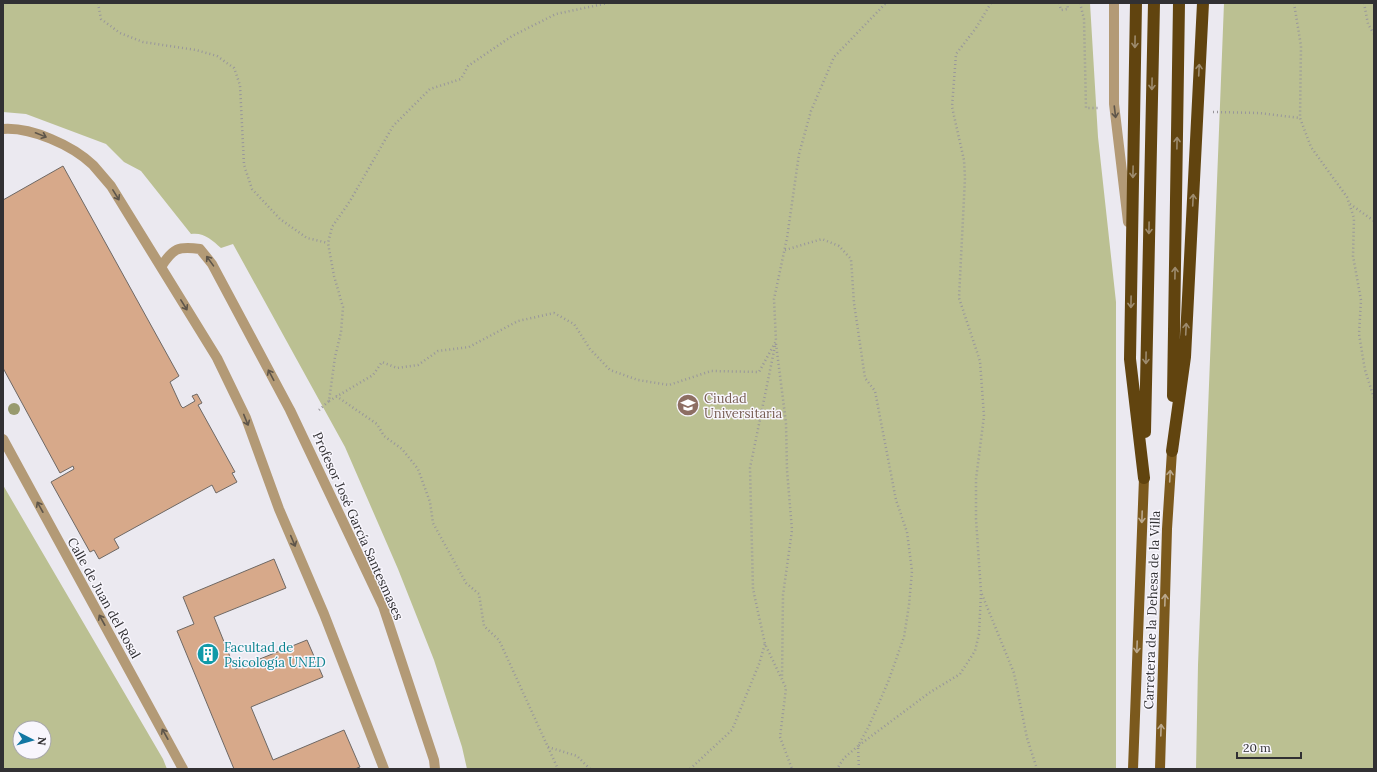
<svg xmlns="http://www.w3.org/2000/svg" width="1377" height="772" viewBox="0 0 1377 772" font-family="Lora,serif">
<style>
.green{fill:#bbc092;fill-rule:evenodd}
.building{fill:#d7a98a;stroke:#6e6864}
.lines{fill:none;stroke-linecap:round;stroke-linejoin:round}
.path{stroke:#98969b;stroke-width:2.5;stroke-dasharray:1 3;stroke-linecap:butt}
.minor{stroke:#b39a76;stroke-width:10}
.major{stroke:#7b591d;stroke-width:10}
.highway{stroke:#61440f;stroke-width:12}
.tree{fill:#989a6e}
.oneway{stroke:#9d8b6e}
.oneway2{stroke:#5e554a}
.oneway3{stroke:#baa88d}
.labels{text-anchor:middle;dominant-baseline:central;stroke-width:3;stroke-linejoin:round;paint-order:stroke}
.education-label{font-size:13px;fill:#785e54;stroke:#f8f6fd;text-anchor:start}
.street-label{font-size:13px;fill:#313033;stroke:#f8f6fd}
.culture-label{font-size:13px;fill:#0d838f;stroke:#f8f6fd;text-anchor:start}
</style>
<rect width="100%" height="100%" fill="#ebe9f0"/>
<path class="green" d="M3,3H1090L1098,137L1116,302V769H467L462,747L434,660L398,569L345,447L233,244L221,248C212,240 204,232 191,234L141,171L124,162L106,144L26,114L3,112Z
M1224,3H1374V769H1196L1198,665Z
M3,485L163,759L167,769H3ZM20,728H44V752H20Z"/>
<path class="building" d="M63,166L179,376L170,382L181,406L183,408L195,401L192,396L197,394L202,403L198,405L235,472L232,473L237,482L216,493L212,485L114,539L119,548L99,559L94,550L90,552L51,482L74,469L73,466L60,473L3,368V200Z
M274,559L286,588L214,617L235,669L307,640L323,677L251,707L273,760L344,730L360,767L355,769H234L177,631L194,624L183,597Z"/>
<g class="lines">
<path class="path" d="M98,3L101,19L120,33L143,42L196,50L217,56L234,68L240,85L244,165L252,189L280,219L307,238L328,243
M991,3L976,28L956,54L952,107L964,160L965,178L959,298L980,361L984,416L976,479V519L981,592L1014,673L1027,738L1037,769
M1059,3L1061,10L1068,9L1067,3
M1080,3L1084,19L1086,108H1099
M1294,3L1301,46L1300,118L1311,147L1347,197L1354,218L1353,256L1361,300L1359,334L1365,370L1374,398
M1364,3L1368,24L1374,34
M1213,112L1259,113L1300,118
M1350,204L1374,221
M785,250L822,239L839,246L851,259L854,303L865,378L875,391L896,500L907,532L912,571L909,605L904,637L888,682L869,726L858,746L844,758L837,769
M776,344L786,423L787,470L792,530L783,595L782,679
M775,346L750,468L753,589L765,644L786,688L780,737L792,769
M336,396L377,424L384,436L402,449L418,469L430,502L433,523L466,583L479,594L484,626L499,640L558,769
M329,401L373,375L382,362L397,368L418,365L438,351L469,347L518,321L554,313L574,324L590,349L610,370L638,380L669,385L711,371L759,372L776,341L774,299L787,238L799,154L811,111L834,57L886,3
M319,410L329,401L335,357L341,332L343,307L334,276L328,243L332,227L350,201L393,126L430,89L461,79L468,66L512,36L556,14L608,3
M548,747L577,756L590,769
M690,769L732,730L759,664L765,644
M859,769L858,746L929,693L960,674L975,651L979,634L981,593"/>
<path class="minor" d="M1114,3V104L1128,222
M3,129C31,127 72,145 93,165C99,172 105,179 111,186L217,358L246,418L279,509L324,614L384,769
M161,267C173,248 178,246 200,249L212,264L290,410L383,606L434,760L435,769
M3,439L183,769"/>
<path class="major" d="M1133,769L1144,478
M1160,769L1167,529L1172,451"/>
<path class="highway" d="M1136,3L1130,359L1144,478
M1173,396L1179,3
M1145,432L1154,3
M1172,451L1185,357L1203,3"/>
</g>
<circle class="tree" cx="14" cy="409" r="6"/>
<defs><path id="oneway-shaft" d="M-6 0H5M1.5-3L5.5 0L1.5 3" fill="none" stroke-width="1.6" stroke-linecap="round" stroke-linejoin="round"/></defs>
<g class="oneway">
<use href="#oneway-shaft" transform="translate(1135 42) rotate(91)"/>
<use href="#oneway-shaft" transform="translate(1199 70) rotate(-87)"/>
<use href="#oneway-shaft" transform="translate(1152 84) rotate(91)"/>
<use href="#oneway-shaft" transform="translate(1177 143) rotate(-89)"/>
<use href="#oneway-shaft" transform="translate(1133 172) rotate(91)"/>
<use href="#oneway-shaft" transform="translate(1193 200) rotate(-87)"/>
<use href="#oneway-shaft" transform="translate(1149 228) rotate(91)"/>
<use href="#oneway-shaft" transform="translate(1175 273) rotate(-89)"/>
<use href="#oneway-shaft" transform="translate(1131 302) rotate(91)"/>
<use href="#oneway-shaft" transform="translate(1186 329) rotate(-87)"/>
<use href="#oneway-shaft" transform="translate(1146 358) rotate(91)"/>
</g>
<g class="oneway2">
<use href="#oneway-shaft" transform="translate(1115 112) rotate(83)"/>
<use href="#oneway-shaft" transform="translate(41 135) rotate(22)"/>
<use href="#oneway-shaft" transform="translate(116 195) rotate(58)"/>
<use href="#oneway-shaft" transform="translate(210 261) rotate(-126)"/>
<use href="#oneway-shaft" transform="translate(184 305) rotate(58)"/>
<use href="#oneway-shaft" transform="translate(271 375) rotate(-118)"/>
<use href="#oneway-shaft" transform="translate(246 420) rotate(68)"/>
<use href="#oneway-shaft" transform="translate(40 507) rotate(-119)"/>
<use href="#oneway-shaft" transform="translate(293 541) rotate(67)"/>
<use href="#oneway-shaft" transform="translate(102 620) rotate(-119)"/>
<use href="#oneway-shaft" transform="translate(165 734) rotate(-119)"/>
</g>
<g class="oneway3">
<use href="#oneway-shaft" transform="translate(1170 476) rotate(-87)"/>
<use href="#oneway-shaft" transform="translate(1142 517) rotate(92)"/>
<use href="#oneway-shaft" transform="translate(1165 600) rotate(-88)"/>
<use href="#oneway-shaft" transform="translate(1137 647) rotate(92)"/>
<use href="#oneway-shaft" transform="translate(1161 730) rotate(-88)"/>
</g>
<defs>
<g id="university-disc" transform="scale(1.15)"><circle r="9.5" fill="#8d6e63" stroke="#f8f6fd"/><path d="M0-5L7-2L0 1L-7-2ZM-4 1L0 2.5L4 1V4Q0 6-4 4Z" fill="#fff"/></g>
<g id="building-disc" transform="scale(1.15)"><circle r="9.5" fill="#0f9aa8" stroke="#f8f6fd"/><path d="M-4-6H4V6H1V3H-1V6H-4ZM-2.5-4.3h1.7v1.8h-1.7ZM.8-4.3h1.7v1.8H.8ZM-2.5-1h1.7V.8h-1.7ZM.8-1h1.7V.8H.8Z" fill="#fff"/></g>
</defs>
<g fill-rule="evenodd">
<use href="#university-disc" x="688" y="405"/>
<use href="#building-disc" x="208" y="654"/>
</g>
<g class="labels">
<g class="education-label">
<text x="704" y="398">Ciudad<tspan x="704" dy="15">Universitaria</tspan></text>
</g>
<g class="street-label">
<text transform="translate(358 526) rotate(66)">Profesor José García Santesmases</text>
<text transform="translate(104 598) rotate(61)">Calle de Juan del Rosal</text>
<text transform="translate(1152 610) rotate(-88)">Carretera de la Dehesa de la Villa</text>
</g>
<g class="culture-label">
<text x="224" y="647">Facultad de<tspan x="224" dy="15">Psicología UNED</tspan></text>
</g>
</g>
<rect width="1377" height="772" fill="none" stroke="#313033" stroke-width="8"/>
<g transform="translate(32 740) rotate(96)"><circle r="19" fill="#f8f6fd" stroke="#a8a7ac"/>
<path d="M0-3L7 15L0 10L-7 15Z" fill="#1277a3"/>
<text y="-6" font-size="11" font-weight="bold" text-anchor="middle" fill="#313033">N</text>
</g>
<path d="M1237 752v6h64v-6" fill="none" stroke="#313033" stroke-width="2"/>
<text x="1243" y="752" font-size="12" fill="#313033" stroke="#f8f6fd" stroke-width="3" paint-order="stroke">20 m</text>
</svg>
